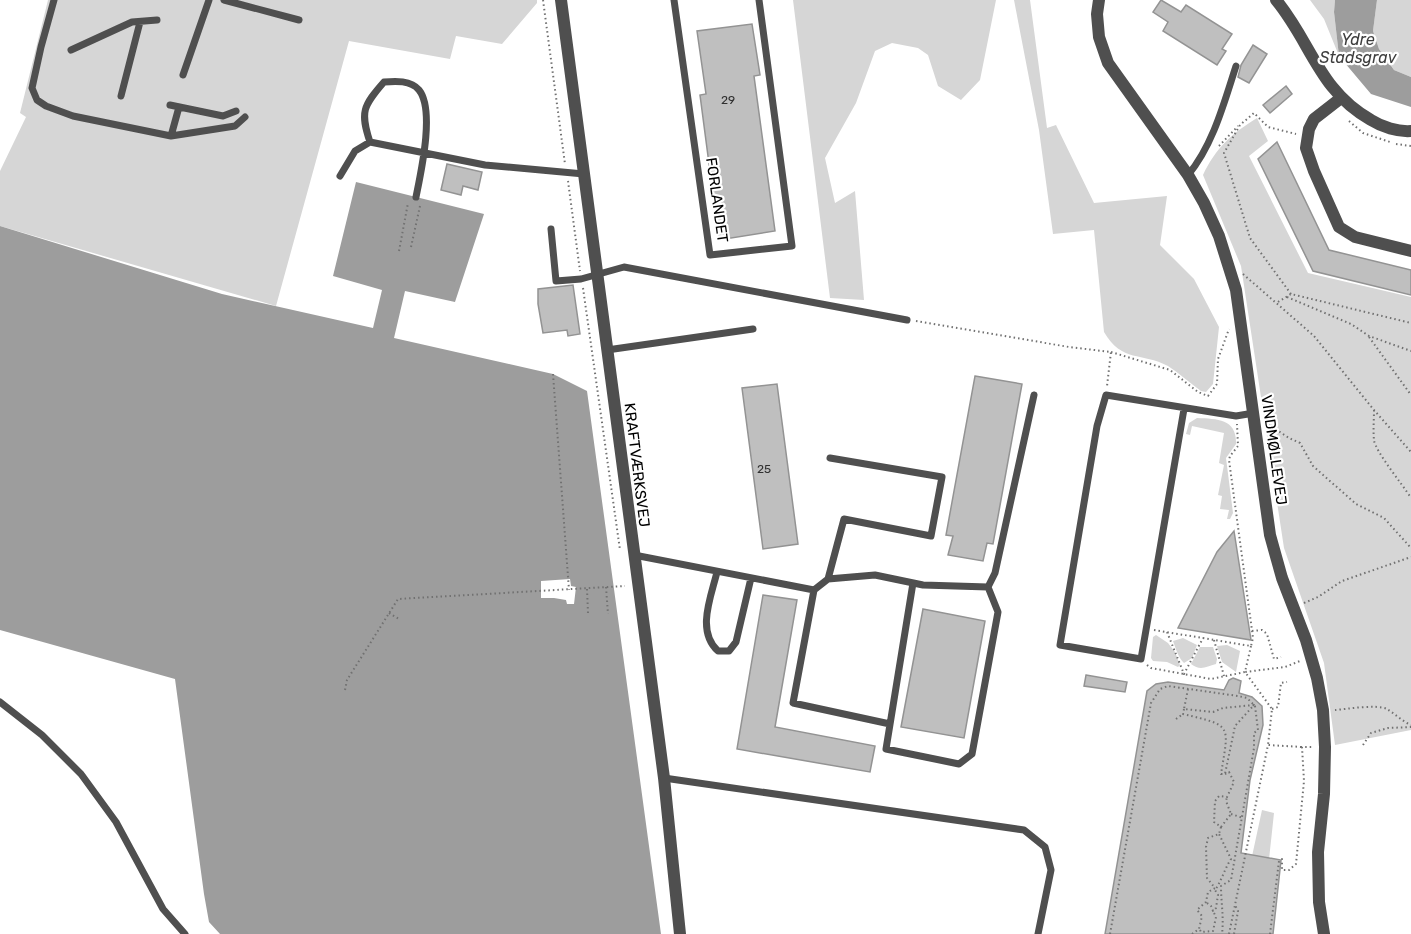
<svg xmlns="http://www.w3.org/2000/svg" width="1411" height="934" viewBox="0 0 1411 934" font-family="Rubik,sans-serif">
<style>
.green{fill:#d6d6d6}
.water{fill:#9d9d9d}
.pier{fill:#fff}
.building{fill:#bfbfbf;stroke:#939393;stroke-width:1.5}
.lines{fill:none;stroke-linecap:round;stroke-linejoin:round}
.path{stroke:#717171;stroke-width:2;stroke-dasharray:1.5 3;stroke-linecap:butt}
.service{stroke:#4f4f4f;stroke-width:7}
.minor{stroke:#4f4f4f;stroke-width:12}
.tertiary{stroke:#4f4f4f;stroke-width:12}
.labels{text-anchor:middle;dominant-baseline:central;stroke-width:4.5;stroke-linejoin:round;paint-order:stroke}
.number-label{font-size:12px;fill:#303030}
.street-label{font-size:15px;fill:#000;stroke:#fff}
.water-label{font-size:16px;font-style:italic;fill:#3e3e3e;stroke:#fff}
</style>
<rect width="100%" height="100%" fill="#fff"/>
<path class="green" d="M48,0H537V3L502,44L456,36L450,59L349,41L276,306L0,226V171L26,117L20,113Z
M793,0H996L980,80L961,100L938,86L928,55L918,48L892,43L875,51L856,103L825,158L835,203L855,191L864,300L830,298Z
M1014,0H1030L1047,128L1056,125L1094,203L1167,196L1160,245L1194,279L1219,327L1213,384L1206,392L1201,391C1190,383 1179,373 1168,366C1142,352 1122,363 1104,332L1094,230L1053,234L1039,130Z
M1310,0H1335L1334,12L1339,56L1324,19Z
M1377,0H1411V77L1394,70L1379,49L1373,31Z
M1257,118L1268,141L1249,156L1308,273L1411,297V730L1335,745L1324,663L1284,548L1241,266L1203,175C1216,148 1231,134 1257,118Z
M1197,418C1218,419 1237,419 1236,444L1226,458L1233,513L1230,519H1227L1229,510L1220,509L1222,496L1218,495L1224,465L1219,463L1224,433L1192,426L1190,435L1186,434L1189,423Z
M1156,635L1168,643L1175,652L1180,665L1178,667L1167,662L1153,661L1151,658L1153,637Z
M1183,638L1197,645L1192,658L1184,663C1178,657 1176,649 1173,641Z
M1227,645L1240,651L1236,672L1222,662L1217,646Z
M1200,647H1213L1217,659L1216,664C1206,667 1200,671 1191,664Z
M1262,810L1274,813L1261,934H1242L1243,898Z"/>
<path class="water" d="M1335,0H1377L1373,31L1379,49L1394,70L1411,77V107L1371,94L1339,56L1334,12Z
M356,182L484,214L455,302L405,291L394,338L553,374L587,391L661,934H220L209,922L204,894L175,679L0,630V226L222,294L373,328L382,290L333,276Z"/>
<path class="pier" d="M570,579L571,586L576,587L574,604H567L566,600L554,598H541V581Z"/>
<path class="building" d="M1161,0L1181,12L1186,5L1232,34L1222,49L1226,51L1217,65L1163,31L1168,22L1153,12Z
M752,24L760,75L754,76L775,231L719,240L700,95L706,94L697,31Z
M1253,45L1267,54L1249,83L1238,77L1241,65Z
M1286,86L1292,94L1270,113L1263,105Z
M1277,142L1329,250L1411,270V295L1313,271L1258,159Z
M447,164L482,172L478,190L463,186L461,195L441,190Z
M573,285L580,334L568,336L567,330L543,333L538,304V289Z
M975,376L1022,384L993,544L987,543L983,561L948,555L953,536L946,535Z
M777,384L798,544L763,549L742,388Z
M1234,531L1251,640L1178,628L1217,552Z
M763,595L797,600L775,727L875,746L870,772L737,749Z
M923,609L985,621L964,738L901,727Z
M1086,675L1127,682L1125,692L1084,686Z
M1233,678L1241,681L1239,693L1252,697L1262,706L1263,725L1250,780L1241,853L1281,860L1273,934H1105L1147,691L1156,684L1168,682L1224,690L1229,680Z"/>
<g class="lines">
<path class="path" d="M543,0L565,164
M1349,121L1363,133L1390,142
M1396,144L1411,146
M1219,146L1238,126
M568,181L580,271
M411,247L420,206
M399,251L408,203
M1243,274L1314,336L1374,410L1411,452
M583,288L620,550
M1291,294L1250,238L1224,153L1240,125L1254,113L1268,127L1296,134
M1287,297L1351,324L1369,336L1411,351
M1278,302L1291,294L1411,323
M916,321L1069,347L1111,352L1107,386
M1369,337L1411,395
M1111,352L1170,370L1198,392L1208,396L1217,384L1218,359L1229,329
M553,374L569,590
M1374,410C1374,420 1373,430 1374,440C1375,451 1403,485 1411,498
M1268,424L1289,438L1300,443L1313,466L1356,504L1384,518L1411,548
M606,587L608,614
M587,589L588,613
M1304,603L1318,597L1342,581L1411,557
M389,613L399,619
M1154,630L1251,646L1253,638L1229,460L1230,456L1238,446L1237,424
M1252,631L1262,630L1267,634L1274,659L1281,657
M1167,632L1184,674L1203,638
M1214,640L1224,676
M1251,646L1245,672L1285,667L1300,661
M1147,665L1151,668L1211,679L1245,672L1272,709L1268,745
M1188,689L1184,709L1213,712L1223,708L1254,705L1235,726L1225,774
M345,690L347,680L398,599L625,586
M1184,709L1183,714C1233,726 1229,724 1221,774H1225
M1272,709L1278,707L1281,683L1287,682
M1335,710C1347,709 1377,704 1387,709C1395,714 1402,721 1411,725
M1176,719L1183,714
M1363,745L1371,733L1388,728L1411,727
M1231,814L1243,818
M1221,827L1231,814L1226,801L1227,797
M1207,903L1211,906L1213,911L1216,908L1218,895L1215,890C1222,880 1224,870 1231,859L1219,834
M1200,930L1201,932L1213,931L1216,917L1213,911
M1110,934L1151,703L1160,689L1168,686L1238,696L1247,698L1255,706L1258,730L1254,733V748L1231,880L1221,886C1221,903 1224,917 1222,934
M1192,934L1199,929L1202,916L1197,910L1206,902L1208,892L1215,888L1207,878L1206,847L1208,838L1219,834L1221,827L1214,822L1215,801L1219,796L1227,797L1234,782L1229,772L1225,774
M1229,934L1268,745L1302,747
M1234,934L1238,911L1235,905
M1270,934L1279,861L1282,859V870H1289L1296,864L1304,781L1302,747H1312"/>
<path class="service" d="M54,0L41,47L32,88L37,100L46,106L73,116L171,136L235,126L245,117
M224,0L299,20
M674,0L710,255L792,246L759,0
M71,50L132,22L157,20
M183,75L209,0
M121,96L140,22
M170,105L223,116L236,111
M171,136L179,107
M370,142C360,112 363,106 384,82C395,81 411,80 419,90C435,110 421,172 416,197
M1188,175C1213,145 1224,103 1236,66
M340,176L355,151L370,142L485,165L584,174
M551,229L556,281L581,279L624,267L907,320
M607,350L753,329
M1184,409L1141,659L1060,645L1097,426L1106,395L1236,416L1254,413
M634,555L814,590L828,579L875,575L923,585L988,587L995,573L1034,395
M717,572C711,597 696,631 718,651H729L736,642L751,578
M828,579L844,519L931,536L942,477L830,458
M913,583L886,749L959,764L972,754L998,612L988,587
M814,590L793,703L890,724
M0,702L42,735L81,774L116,822L163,909L185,934
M664,778L1024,830L1045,847L1051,870L1038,934"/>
<path class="minor" d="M561,0L664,778L680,934
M1099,0L1097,14L1099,37L1108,63L1188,175L1204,203L1219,236L1236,290L1270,535L1282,578L1306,640L1317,678L1323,710L1325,747L1324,794L1318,852L1319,902L1324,934
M1341,98L1314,119L1309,129L1306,148L1314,171L1339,227L1355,237L1411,251"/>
<path class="tertiary" d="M1276,0C1311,42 1319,91 1371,120C1382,127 1398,132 1411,131"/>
</g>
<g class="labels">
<g class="number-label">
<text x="728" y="100">29</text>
<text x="764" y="469">25</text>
</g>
<g class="street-label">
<text transform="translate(717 200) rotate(82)">FORLANDET</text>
<text transform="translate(1274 450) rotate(82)">VINDMØLLEVEJ</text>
<text transform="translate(637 465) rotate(83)">KRAFTVÆRKSVEJ</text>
</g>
<g class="water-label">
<text x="1358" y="39">Ydre<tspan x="1358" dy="18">Stadsgrav</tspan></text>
</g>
</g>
</svg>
